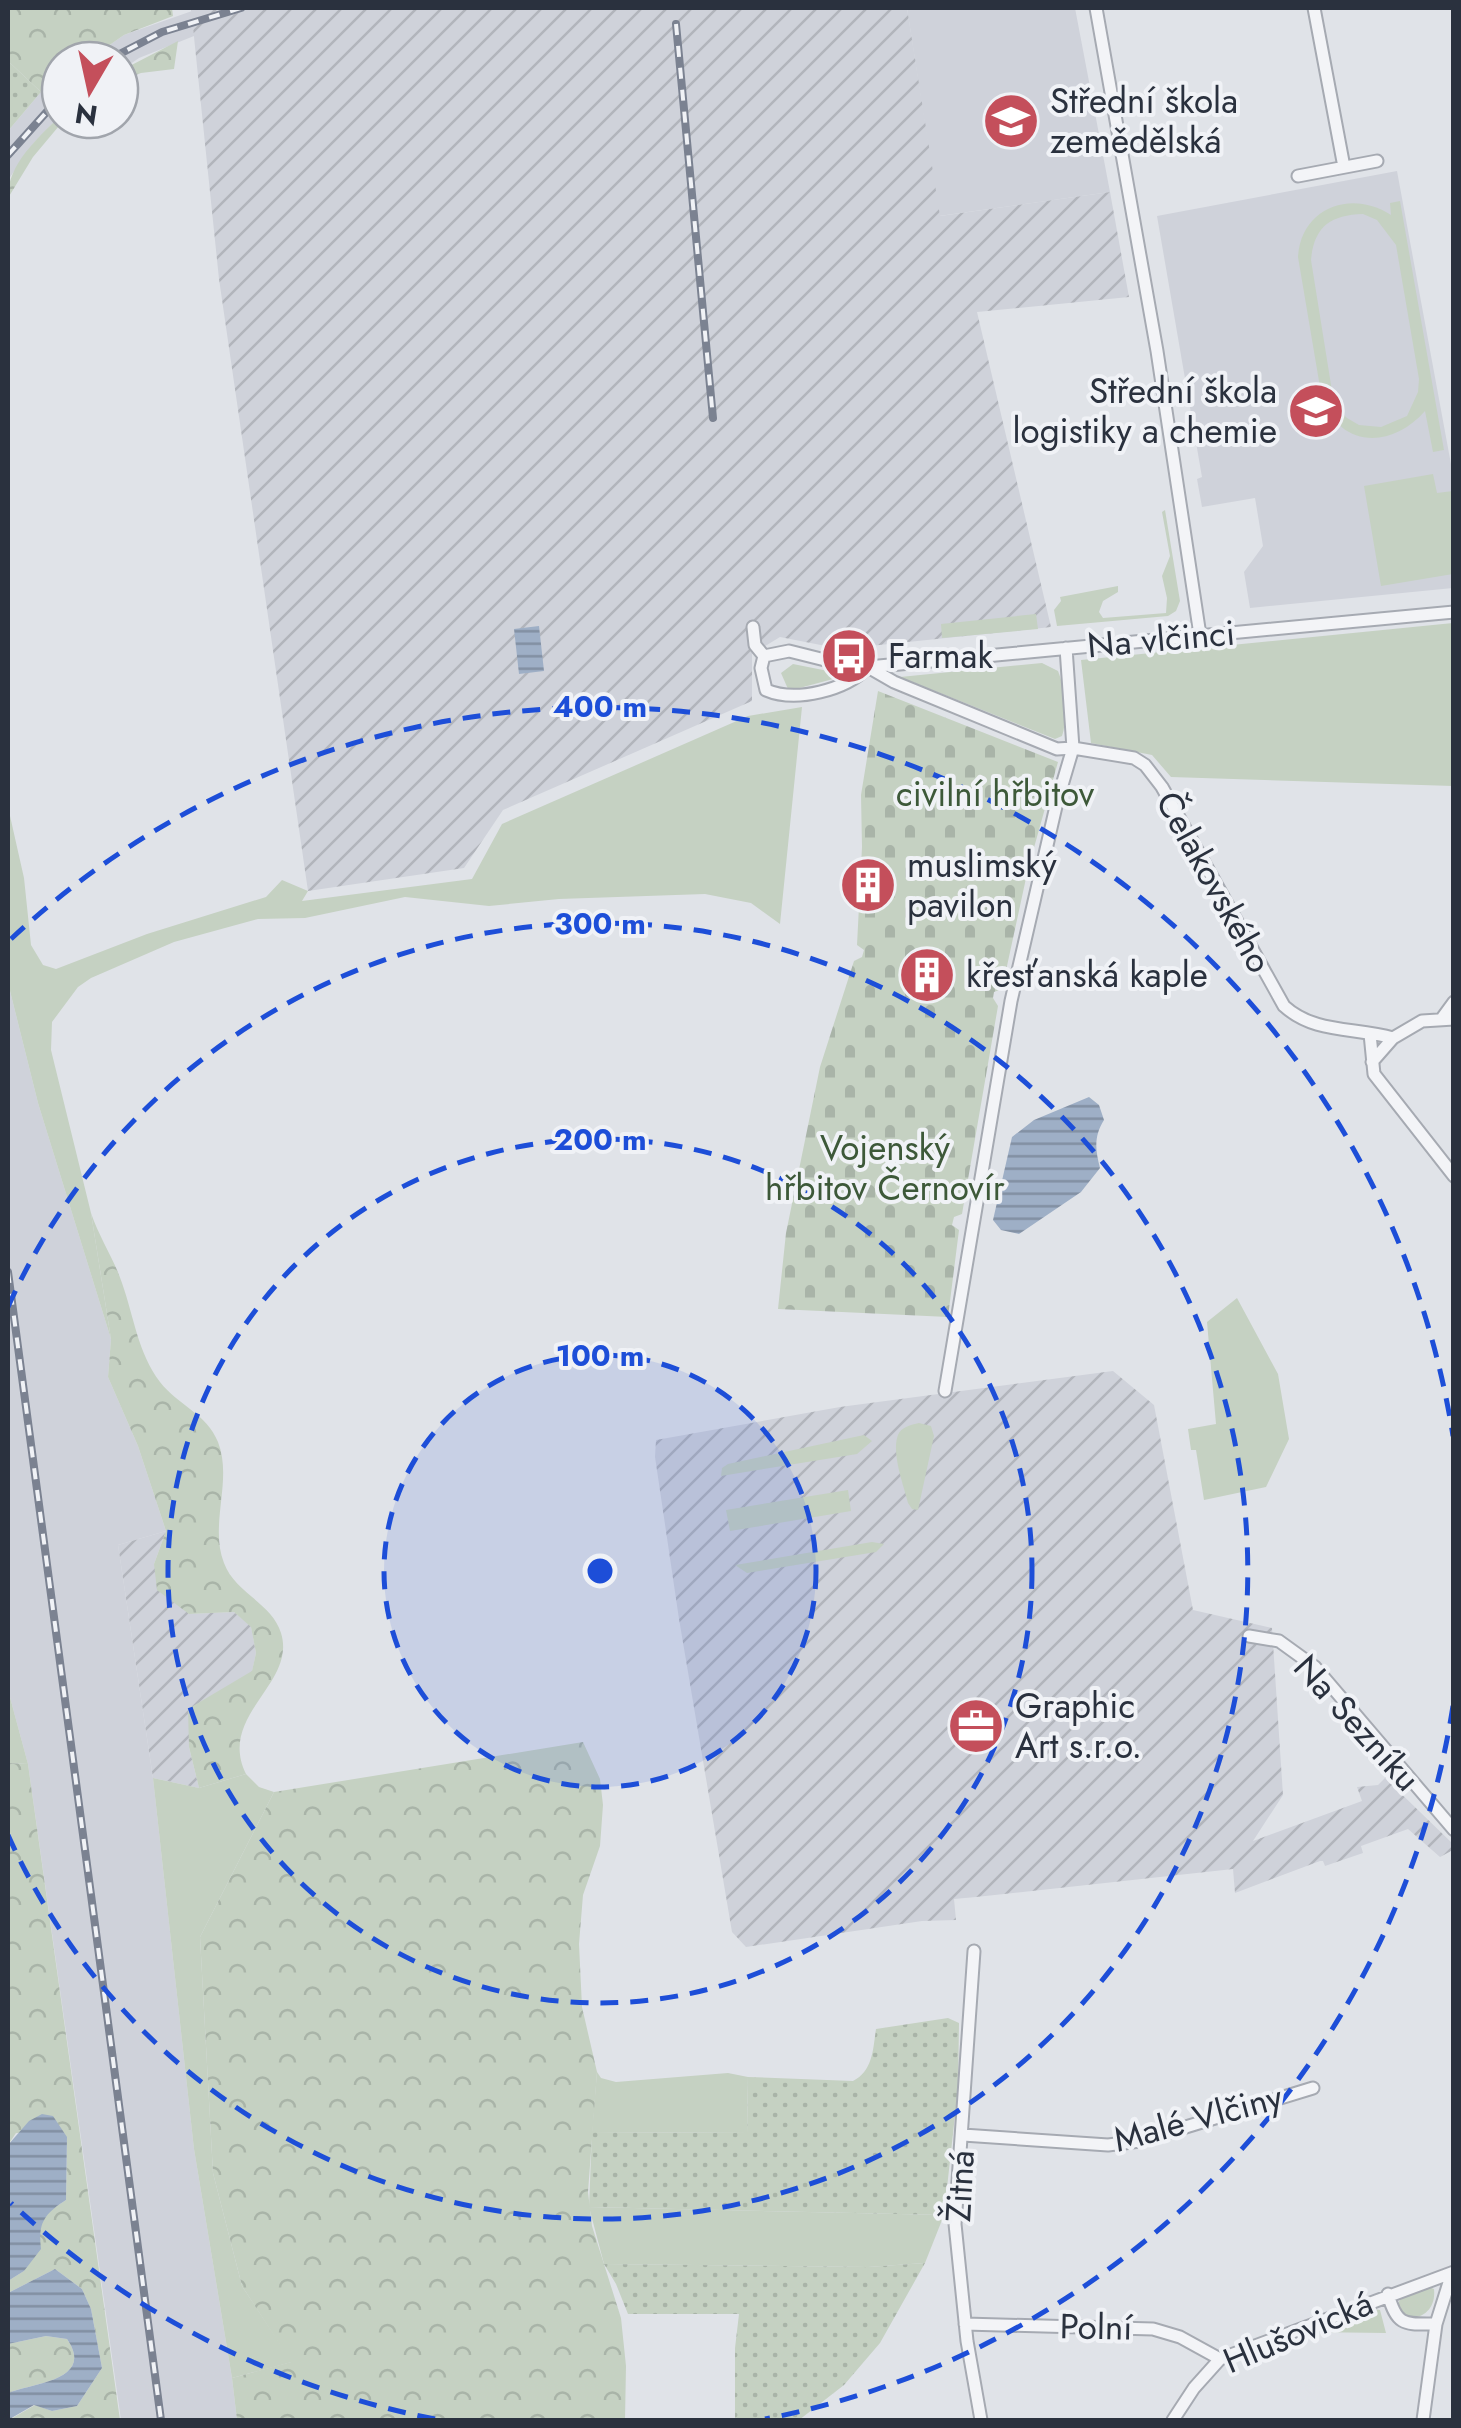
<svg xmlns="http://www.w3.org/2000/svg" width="1461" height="2428" viewBox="0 0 1461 2428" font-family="Jost,sans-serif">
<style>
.built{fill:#cfd2da}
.industrial{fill:url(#industrial-furrows)}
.grass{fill:#c5d1c2;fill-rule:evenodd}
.forest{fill:url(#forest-crowns)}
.cemetery{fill:url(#cemetery-stones)}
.garden{fill:url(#garden-dots)}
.water{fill:url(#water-rules)}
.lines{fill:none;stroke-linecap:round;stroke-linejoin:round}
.minor-casing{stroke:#a6aab2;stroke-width:15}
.minor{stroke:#f3f4f7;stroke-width:11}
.rail-casing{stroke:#7b8291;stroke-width:8}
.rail{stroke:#f0f2f6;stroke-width:4;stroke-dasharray:11;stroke-linecap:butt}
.ring{fill:none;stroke:#1d4ed8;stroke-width:5;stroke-dasharray:18 12}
.labels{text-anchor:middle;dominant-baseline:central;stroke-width:8;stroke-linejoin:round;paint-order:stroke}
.poi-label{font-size:35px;fill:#2a313e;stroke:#f0f2f6;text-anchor:start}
.street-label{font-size:35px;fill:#2a313e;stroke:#f0f2f6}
.park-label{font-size:35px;fill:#3d5939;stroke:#f0f2f6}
.centre{fill:#1d4ed8;stroke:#f0f2f6;stroke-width:5}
.ring-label{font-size:30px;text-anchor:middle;font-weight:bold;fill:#1d4ed8;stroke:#f0f2f6;stroke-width:8;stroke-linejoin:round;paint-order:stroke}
</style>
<defs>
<pattern id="industrial-furrows" width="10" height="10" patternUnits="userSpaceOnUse" patternTransform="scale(2.5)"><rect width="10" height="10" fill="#cfd2da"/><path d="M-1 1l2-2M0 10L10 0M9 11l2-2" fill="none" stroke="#b2b5bc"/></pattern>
<pattern id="forest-crowns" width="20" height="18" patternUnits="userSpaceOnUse" patternTransform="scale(2.5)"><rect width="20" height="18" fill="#c5d1c2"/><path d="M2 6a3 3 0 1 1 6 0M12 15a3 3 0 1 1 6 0" fill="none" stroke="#a9b4a8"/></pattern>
<pattern id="cemetery-stones" width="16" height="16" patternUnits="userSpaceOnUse" patternTransform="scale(2.5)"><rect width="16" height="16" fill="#c5d1c2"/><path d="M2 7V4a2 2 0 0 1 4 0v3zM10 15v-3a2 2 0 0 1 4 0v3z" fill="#a9b4a8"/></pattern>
<pattern id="garden-dots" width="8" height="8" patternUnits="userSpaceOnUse" patternTransform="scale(2.5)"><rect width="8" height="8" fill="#c5d1c2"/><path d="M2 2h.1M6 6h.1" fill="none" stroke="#a9b4a8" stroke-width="1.8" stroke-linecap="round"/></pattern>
<pattern id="water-rules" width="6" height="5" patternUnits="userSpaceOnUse" patternTransform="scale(2.5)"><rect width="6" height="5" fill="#9eafc6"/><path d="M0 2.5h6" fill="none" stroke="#818fa2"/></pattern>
</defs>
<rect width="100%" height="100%" fill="#e0e3e8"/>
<path class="built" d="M907,8H1075L1110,192L939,216Z
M192,11L194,36L139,58L120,71V60H88L124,35Z
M60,79V116L34,143L8,180V131L41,92Z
M1397,171L1453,475V588L1250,608L1244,572L1263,546L1255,498L1202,507L1197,479L1202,477L1157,216Z
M8,983L38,1103L111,1339L108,1377L138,1446L166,1531L118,1545L153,1778L194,2149L232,2378L237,2420H121L28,1764L8,1690Z"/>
<path class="industrial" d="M191,8H907L940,216L1110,192L1129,297L977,312L1051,627L841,649L780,637L752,654V701L503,810L464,868L308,891L219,279Z
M1113,1371L1154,1405L1193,1610L1272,1628L1283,1795L1253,1841L1362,1801L1357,1787L1378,1785L1385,1778L1453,1844V1850L1440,1857L1408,1829L1361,1846L1363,1853L1325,1866L1323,1861H1320L1235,1893L1233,1869L976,1897L954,1899L956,1920L922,1921L746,1947L732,1932L679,1619L655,1457L656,1440L840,1407Z
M166,1531L154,1564L189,1614L234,1612L251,1626L256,1653L252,1672L189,1747L199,1788L153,1778L118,1545Z"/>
<path class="grass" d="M1400,201L1444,450L1433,452L1425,411C1391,450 1337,449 1321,393L1298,257C1301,207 1352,189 1391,215L1390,203ZM1363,214L1377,220L1396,245L1419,379L1418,392L1407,416L1381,427L1359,425L1347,418L1338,409L1332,391L1311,260C1314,227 1330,215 1363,214Z
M1433,474L1437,493L1453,491V574L1381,586L1364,486Z
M1165,510L1180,601L1176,611L1168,616L1057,626L1054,610L1061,601L1060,597L1118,586V592L1103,601L1099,612L1103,618L1166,613L1167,598L1162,576L1170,556L1162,512Z
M1036,614L1038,629L942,638L941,624Z
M1453,623V786L1171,777L1152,755L1091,743L1081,660Z
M1042,663L1058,671C1065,688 1068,719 1062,736L1055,739L900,677Z
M793,664L848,675L792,690L788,689L781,673Z
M802,707L780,924L751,903L705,894L559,899L489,906L405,897L305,918L258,919L174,942L91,978L78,987L52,1022L51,1050L91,1213L111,1339L38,1103L8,983V807L24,878L31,945L43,965L56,969L147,934L266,897L282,880L308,891L302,901L472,879L502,824L748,716Z
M1237,1298L1278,1374L1289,1439L1266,1487L1204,1500L1196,1450H1191L1188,1429L1216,1424L1207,1322Z
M919,1423L931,1426L934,1436L918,1510L912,1509L908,1503C904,1486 891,1453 898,1435C901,1427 911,1425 919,1423Z
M864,1435L872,1441L857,1454L721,1476L722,1468L728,1464Z
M848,1490L851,1511L730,1531L726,1510Z
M872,1542L884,1544L876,1552L747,1573L735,1565Z
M8,1690L28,1764L8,1763Z
M246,1774L259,1787L274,1792L200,1937L213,2173L242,2286L292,2362L232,2378L194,2149L153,1778L199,1788Z
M597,2072L601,2078L616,2082L728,2073L748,2077L747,2133L592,2132Z
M589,2207L944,2215L925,2263L868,2267L604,2264Z
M1427,2286L1434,2289C1436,2307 1425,2319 1407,2318L1397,2308C1399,2293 1415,2291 1427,2286Z
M1368,2308L1380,2310L1386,2333L1308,2332Z"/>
<path class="forest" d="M8,8H172L173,16L124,35L88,60H60V79L41,92L8,61Z
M178,41L174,69L141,73L120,81V71Z
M60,116V120H64L33,157L8,198C7,165 37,139 60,116Z
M91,1213C99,1237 114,1259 122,1283C134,1317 138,1353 160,1382C178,1405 207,1414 218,1442C233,1480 209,1525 224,1563C235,1593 272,1603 281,1633C297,1684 217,1715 246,1774L199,1788L189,1747L188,1709L252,1671L256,1653L251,1627L234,1612L189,1614L157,1590L154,1564L166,1531L138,1446L108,1377L111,1339Z
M583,1742L600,1779L603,1805L600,1846L583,1895L579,1944L582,2007L597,2072L588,2192L592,2226L621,2318L626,2366L625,2420H237L232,2378L291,2362L242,2286L213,2173L200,1937L274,1792Z
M8,1763L28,1764L120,2420H9L35,2405L52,2411L77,2406L102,2368L91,2309L82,2289L55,2269L8,2293V2281L24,2271L45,2214L66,2200L67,2137L16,2133L8,2145Z
M46,2336L67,2339C95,2380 35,2383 8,2393V2344Z"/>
<path class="cemetery" d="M878,691L1058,762L1028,869L1002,989L994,992L993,998L998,1006L962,1214L954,1217L952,1225L959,1230L948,1317L778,1309L786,1233L820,1067L854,961L862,957L864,950L857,945L862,847L861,795Z"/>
<path class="garden" d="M8,61L41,92L8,131Z
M948,2018L959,2023L958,2088L944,2215L589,2207L592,2132L747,2133L748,2077L853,2081C873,2071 873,2049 876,2029Z
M925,2263L880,2343L844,2385L799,2420H735V2348L739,2314H628L616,2284L604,2264L868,2267Z"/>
<path class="water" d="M539,626L544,671L519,674L514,629Z
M1089,1097L1099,1105L1104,1120C1094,1136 1095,1149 1100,1168L1081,1192L1019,1234L1001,1230L993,1220L1012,1137L1034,1120Z
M42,2114L53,2116L67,2137L66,2200C44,2214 38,2223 41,2249L24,2271L8,2281V2145L29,2121Z
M55,2269L82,2289L91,2309L102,2368L77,2406L52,2411L34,2405L8,2420V2393C35,2383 95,2380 67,2339L46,2336L8,2344V2293Z"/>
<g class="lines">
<g class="minor-casing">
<path id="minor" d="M1096,8L1157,351L1200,635
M1314,8L1344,167
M1298,176L1377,161
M753,627L755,645L764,656
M868,667C846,690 796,703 766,690L761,668L764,656L789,651L849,666L868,667L1454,612
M868,667L894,682L1057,749L1073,748L1134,758L1145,765L1162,787L1284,1006C1315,1034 1354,1027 1393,1038L1372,1062
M1443,1017L1454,1002
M1370,1034L1374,1074L1454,1176
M1393,1038L1422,1021L1454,1019
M945,1391L1011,1001L1057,802L1073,748L1066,648
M1249,1636L1279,1641L1315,1667L1454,1830
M974,1951L955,2224L967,2341L981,2420
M963,2135L1108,2145L1140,2141L1313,2088
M1388,2294C1397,2327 1405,2324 1436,2324
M965,2324L1153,2329L1180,2337L1220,2359
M1173,2420L1194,2388L1220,2359L1454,2272
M1423,2420L1436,2324L1452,2273"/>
</g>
<use href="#minor" class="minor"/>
<g class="rail-casing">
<path id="rail" d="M676,24L713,418
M108,60L162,32L241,8
M8,155L60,97
M8,1272L161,2420"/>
</g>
<use href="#rail" class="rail"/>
</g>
<circle cx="600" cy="1571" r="216" fill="#1d4ed8" fill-opacity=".12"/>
<g class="ring">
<circle cx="600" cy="1571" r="216"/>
<circle cx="600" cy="1571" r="432"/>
<path d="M8 1307A648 648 0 1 1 8 1835"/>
<path d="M1453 1706A864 864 0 0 1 765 2419M435 2419A864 864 0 0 1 11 2203M11 939A864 864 0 0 1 1453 1436"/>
</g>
<defs>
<g id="school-disc" transform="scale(2.875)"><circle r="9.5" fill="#c44f5b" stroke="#f0f2f6"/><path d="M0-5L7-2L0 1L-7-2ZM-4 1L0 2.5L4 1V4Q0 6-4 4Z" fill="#fff"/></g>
<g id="bus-disc" transform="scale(2.875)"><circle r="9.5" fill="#c44f5b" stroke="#f0f2f6"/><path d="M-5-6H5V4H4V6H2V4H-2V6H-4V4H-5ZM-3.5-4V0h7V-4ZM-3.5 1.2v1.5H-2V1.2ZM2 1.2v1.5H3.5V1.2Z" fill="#fff"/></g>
<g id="building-disc" transform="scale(2.875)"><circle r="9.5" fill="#c44f5b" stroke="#f0f2f6"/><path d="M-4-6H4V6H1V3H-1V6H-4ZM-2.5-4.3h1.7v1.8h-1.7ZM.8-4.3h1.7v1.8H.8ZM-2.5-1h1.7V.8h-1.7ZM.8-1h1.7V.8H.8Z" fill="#fff"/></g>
<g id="office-disc" transform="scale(2.875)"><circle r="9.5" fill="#c44f5b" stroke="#f0f2f6"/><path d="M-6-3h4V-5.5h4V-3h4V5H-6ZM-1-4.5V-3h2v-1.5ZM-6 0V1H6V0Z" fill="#fff"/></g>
</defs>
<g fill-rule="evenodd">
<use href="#school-disc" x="1011" y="121"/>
<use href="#school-disc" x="1316" y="411"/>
<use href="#bus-disc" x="849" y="656"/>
<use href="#building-disc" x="868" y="885"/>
<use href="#building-disc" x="927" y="975"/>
<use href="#office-disc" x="976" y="1726"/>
</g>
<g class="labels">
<g class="poi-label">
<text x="1050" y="101">Střední škola<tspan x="1050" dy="40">zemědělská</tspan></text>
<text x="1277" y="391" text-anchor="end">Střední škola<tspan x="1277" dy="40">logistiky a chemie</tspan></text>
<text x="888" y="656">Farmak</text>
<text x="907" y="865">muslimský<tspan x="907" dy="40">pavilon</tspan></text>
<text x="966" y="975">křesťanská kaple</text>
<text x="1015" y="1706">Graphic<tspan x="1015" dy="40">Art s.r.o.</tspan></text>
</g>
<g class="street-label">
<text transform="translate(1161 639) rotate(-5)">Na vlčinci</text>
<text transform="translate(1214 882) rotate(61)">Čelakovského</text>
<text transform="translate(1357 1723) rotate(48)">Na Sezníku</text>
<text transform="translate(1198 2118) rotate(-15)">Malé Vlčiny</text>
<text transform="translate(960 2186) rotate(-87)">Žitná</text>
<text transform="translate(1096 2327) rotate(1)">Polní</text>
<text transform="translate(1298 2332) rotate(-23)">Hlušovická</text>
</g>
<g class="park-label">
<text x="995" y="794">civilní hřbitov</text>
<text x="885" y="1148">Vojenský<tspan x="885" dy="40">hřbitov Černovír</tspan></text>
</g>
</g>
<circle cx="600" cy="1571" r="15" class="centre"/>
<g class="ring-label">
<text x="600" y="717">400 m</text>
<text x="600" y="934">300 m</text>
<text x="600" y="1150">200 m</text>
<text x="600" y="1366">100 m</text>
</g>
<rect width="1461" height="2428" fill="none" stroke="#2a313e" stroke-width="20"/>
<g transform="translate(90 90) rotate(189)"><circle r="48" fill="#f0f2f6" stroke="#a1a5ac" stroke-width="2.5"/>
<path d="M0-8L18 38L0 25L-18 38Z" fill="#c44f5b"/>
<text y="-15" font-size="28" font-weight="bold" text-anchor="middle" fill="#2a313e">N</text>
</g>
</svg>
